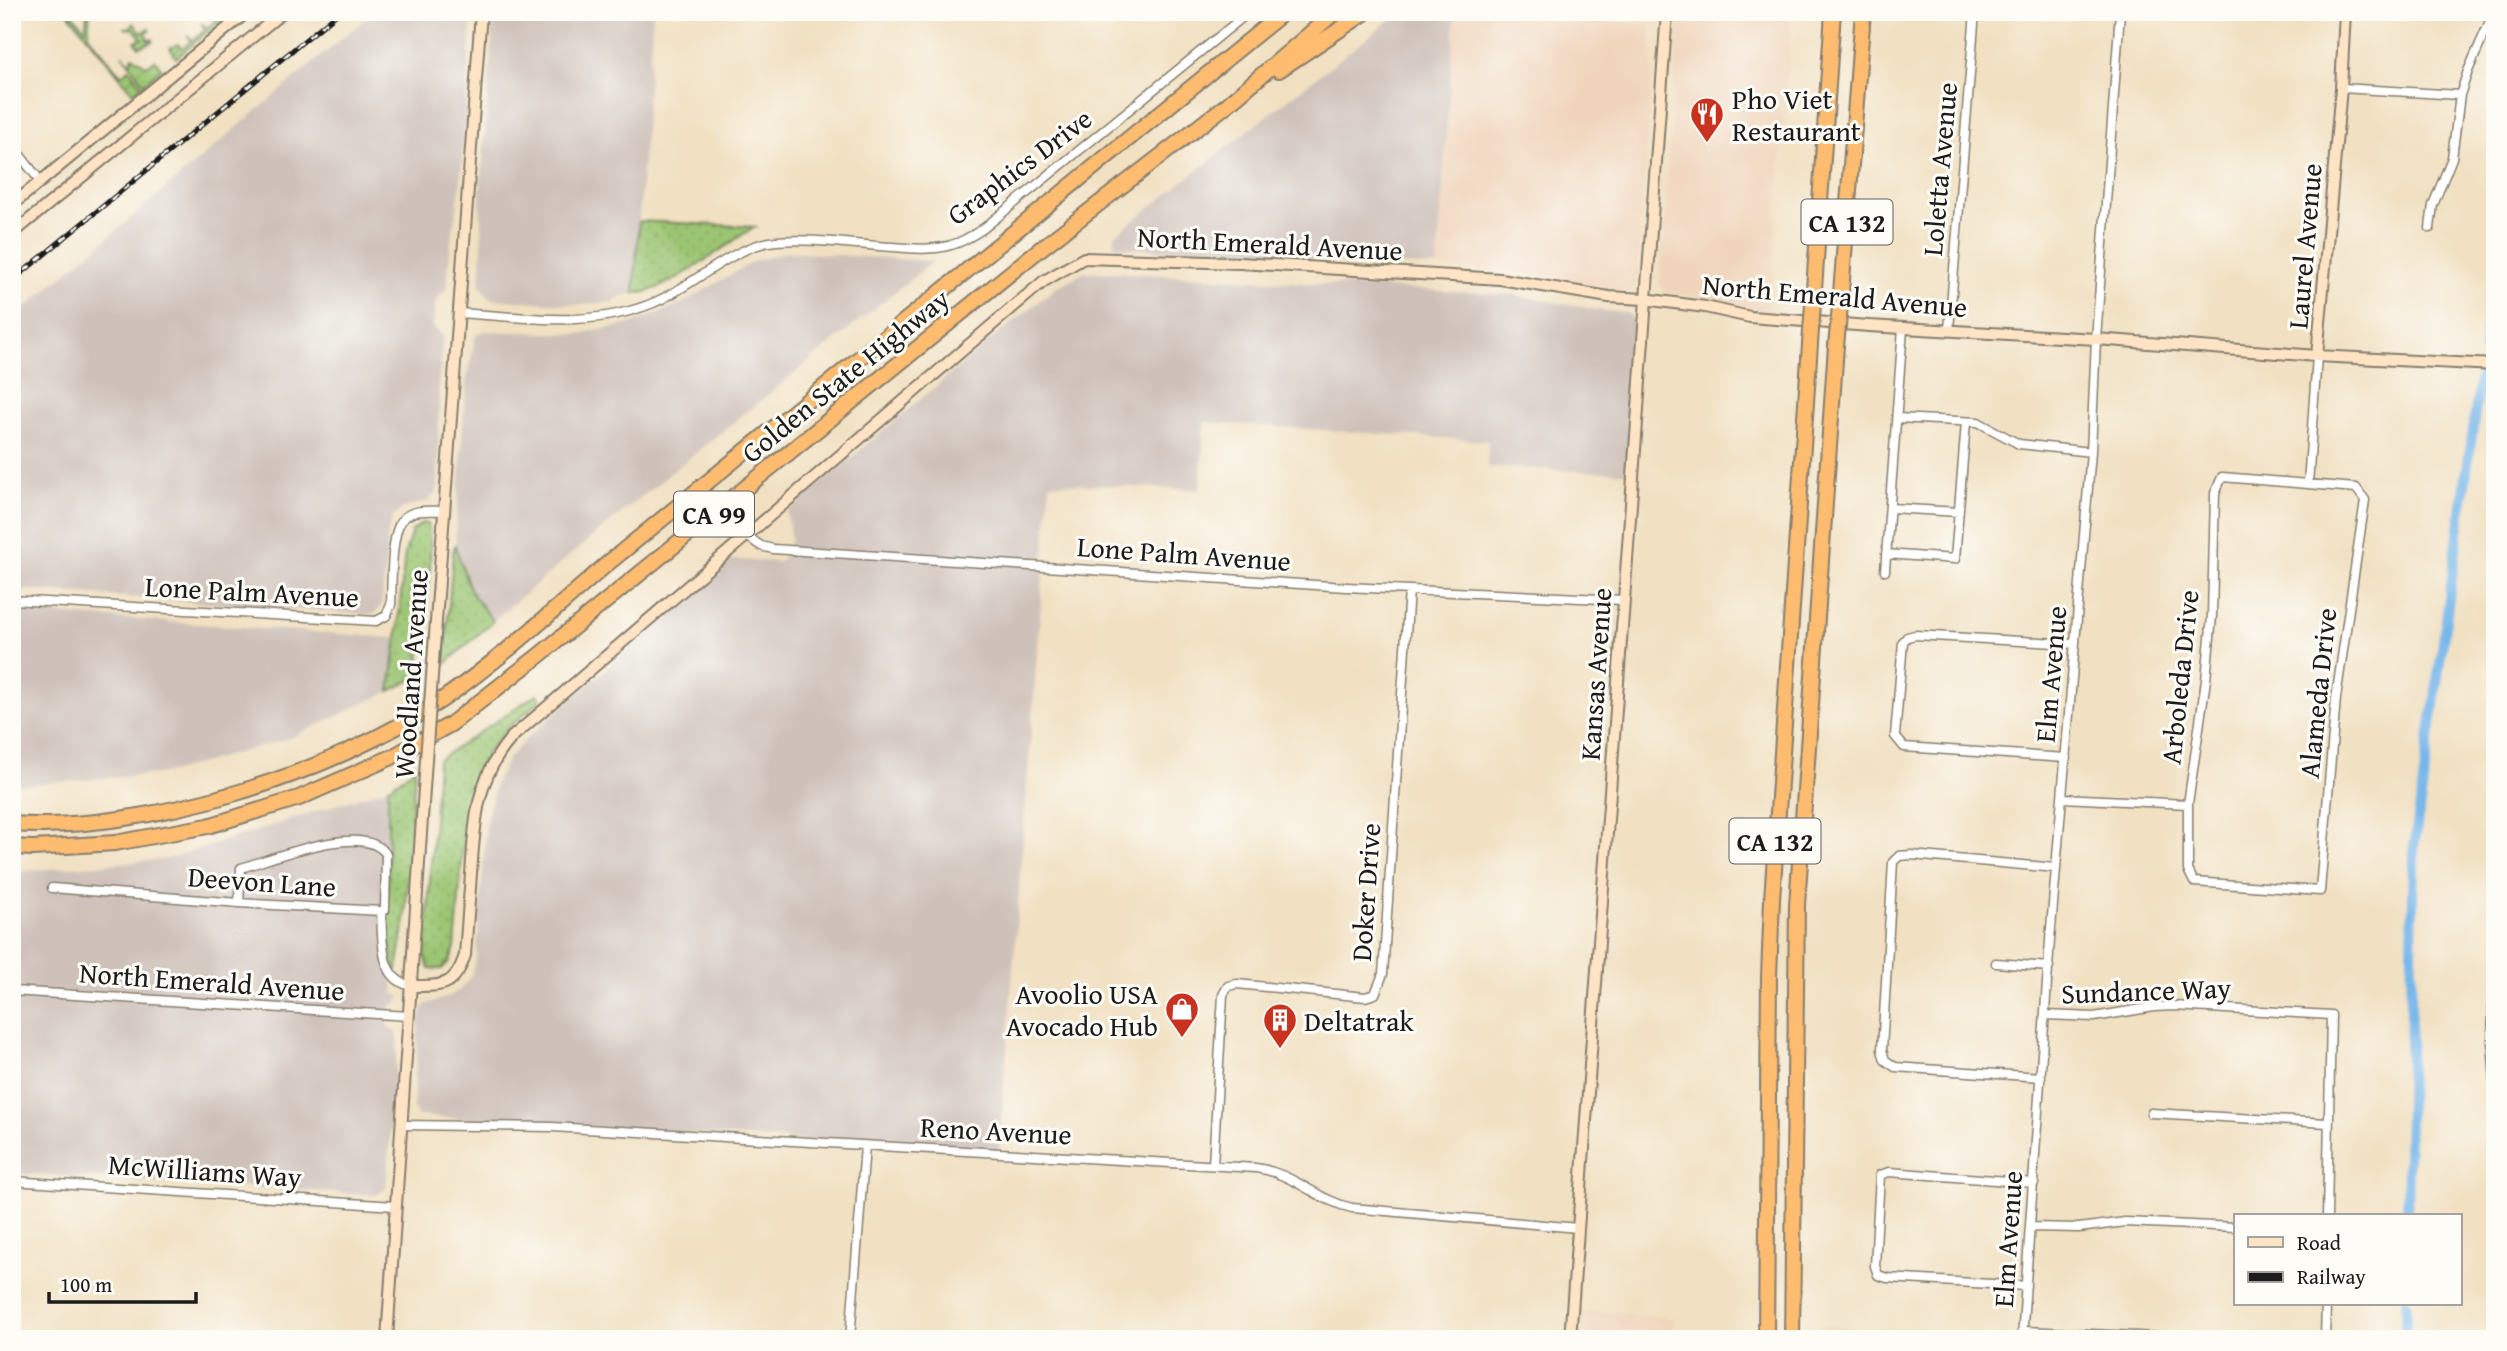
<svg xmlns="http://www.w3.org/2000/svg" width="2507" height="1351" viewBox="0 0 2507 1351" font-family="'Gentium Book Plus',serif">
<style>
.built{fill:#f0d5bc}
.industrial{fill:#cec1b9}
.grass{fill:url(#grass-dots);stroke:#5c7047;stroke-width:2}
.garden{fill:url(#garden-furrows);stroke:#5c7047;stroke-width:2}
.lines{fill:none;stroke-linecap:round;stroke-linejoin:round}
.canal{stroke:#75b6ea;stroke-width:10}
.street-casing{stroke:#867e6e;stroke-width:11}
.secondary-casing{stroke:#867e6e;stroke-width:14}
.highway-casing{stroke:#867e6e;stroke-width:18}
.street{stroke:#fff;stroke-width:8}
.secondary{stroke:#fee4c5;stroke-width:10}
.highway{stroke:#fdbc6f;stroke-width:14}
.rail-casing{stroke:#1c1c1c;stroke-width:5}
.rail{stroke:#fdfcf7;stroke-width:2.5;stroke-dasharray:8;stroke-linecap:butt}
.secondary-bridge-casing{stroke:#867e6e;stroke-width:14;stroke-linecap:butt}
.highway-bridge-casing{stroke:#867e6e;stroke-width:18;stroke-linecap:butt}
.secondary-bridge{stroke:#fee4c5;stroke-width:10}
.highway-bridge{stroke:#fdbc6f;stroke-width:14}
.labels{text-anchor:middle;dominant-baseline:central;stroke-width:6;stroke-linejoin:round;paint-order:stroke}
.shield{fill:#fdfcf7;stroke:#605f5e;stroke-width:2}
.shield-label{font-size:26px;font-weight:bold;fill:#1c1c1c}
.poi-label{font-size:28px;fill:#1c1c1c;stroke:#fdfcf7;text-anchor:start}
.street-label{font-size:28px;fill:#1c1c1c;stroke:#fdfcf7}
</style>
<defs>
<pattern id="grass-dots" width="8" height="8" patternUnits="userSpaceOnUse" patternTransform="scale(1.75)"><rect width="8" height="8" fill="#9bc572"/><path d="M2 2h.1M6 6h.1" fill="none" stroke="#85a962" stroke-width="1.8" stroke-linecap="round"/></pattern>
<pattern id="garden-furrows" width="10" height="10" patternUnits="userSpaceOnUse" patternTransform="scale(1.75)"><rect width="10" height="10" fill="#9bc572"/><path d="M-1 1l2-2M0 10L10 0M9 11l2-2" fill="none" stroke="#85a962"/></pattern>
</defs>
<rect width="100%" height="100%" fill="#fdfcf7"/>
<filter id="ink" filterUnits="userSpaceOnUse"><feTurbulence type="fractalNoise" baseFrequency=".0143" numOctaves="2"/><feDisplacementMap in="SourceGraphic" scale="14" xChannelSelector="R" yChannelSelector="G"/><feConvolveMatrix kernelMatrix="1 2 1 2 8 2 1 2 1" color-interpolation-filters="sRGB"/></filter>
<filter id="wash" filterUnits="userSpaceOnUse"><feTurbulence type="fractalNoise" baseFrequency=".00686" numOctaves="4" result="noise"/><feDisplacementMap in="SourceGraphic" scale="28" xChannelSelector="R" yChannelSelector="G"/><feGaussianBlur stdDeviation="1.57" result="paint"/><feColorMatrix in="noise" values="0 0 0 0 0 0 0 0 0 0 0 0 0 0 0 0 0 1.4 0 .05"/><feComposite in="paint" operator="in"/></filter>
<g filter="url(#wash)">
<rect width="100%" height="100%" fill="#f1e0c1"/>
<path class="built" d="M1455,12H1502L1650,25L1652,77L1637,284L1629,292L1581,285L1557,277L1512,271L1437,267Z
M1679,12H1792L1770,310L1728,305L1698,296L1666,293L1659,285Z
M1575,1310L1675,1318L1670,1339H1573Z
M1820,1325L1996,1339H1821Z"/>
<path class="industrial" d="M373,12H472L460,189L450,248L447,288L436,299L433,327L443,336L439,379L438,490L429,501L403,508L393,517L388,532L382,605L373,615L12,589V319Z
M494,12H653L634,293L618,297L613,302L581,305L491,299L480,285L482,247L480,199Z
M1416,12H1455L1437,267L1114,247L1115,235L1388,21Z
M787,252L933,261L593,536L493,621L471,592L455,546L466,383L475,338L478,333L485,331L577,334L627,325L679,305L754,261Z
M1085,272H1111L1512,295L1605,311L1627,313L1634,321L1632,473L1487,467L1488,441L1204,422L1200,490L1050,483L999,1153L418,1116L413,1108L419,1018L425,1005L450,996L461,989L471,976L476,960L487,819L496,782L508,759L526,739L728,562L736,560L780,562L791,540L787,512L987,343L1057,287Z
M12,611L397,638L390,691L290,738L167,773L23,785L12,784Z
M388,788V923L394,971L393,993L401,997L397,1003L391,1006L388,1027L395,1030L398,1038L386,1188L377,1195L12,1173V872L168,859Z"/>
<path class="grass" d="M639,221L758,227L751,229C726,245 661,296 634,293Z
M422,523L427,524C437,557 422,640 417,677L390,691L397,637L405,553L412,531Z
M455,546L471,592L493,621L444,665L453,552Z
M537,694L541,700L509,727L490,749L475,774L466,809L455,948L449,962L442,969H429L425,956L438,760Z
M415,768L405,920L397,970L394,971L388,923V788Z"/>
<path class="garden" d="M67,12H71L85,29L87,12H90L88,35L121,75L129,69L142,86L133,93Z
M215,12L221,17L226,12H231L176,58L170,48L178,44L182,48L191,41L187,35L193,40L205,30L201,23L207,28L219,18Z
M134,23L142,33L149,28L150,31L146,32L147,40L153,39V41L139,47L135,41L142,39L134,29L123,28L131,27Z
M122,54L130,63L133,56L147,66L155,60L162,69L144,84Z"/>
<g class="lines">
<path class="canal" d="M2484,349L2495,273
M2407,1216L2414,847L2480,378
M2405,1339L2406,1304"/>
</g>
</g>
<g filter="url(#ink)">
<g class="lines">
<g class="street-casing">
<path id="street" d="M2341,88L2460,95
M12,145L41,182
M2430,228L2433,205L2452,158L2460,95L2468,71L2494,12
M459,313C524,317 591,329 653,303C693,287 733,245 776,241C814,238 854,245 893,247C912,248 932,251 951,245C963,242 973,235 984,228L1249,12
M1949,330L1975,12
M1897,418L1978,422L2019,444L2091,452
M2222,477L2356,488L2365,500L2336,698L2320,891L2194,882L2188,870V804L2206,680L2212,616L2215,493Z
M2308,484L2317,356
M1890,508L1959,512
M745,535L761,546L773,549L1346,587L1623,600
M1886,554L1955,559L1966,422
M1885,571L1903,328
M12,600L376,621L386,616L391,605C392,586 390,532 403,519C413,508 432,511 445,511
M2066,758L1904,747L1895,736L1903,642L1907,637L1915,635L2075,644
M2062,798L2188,804
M52,888L239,903L381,911L385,910L386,854C364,821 272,859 241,868L239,903
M381,911C383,938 378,980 412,986
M2495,934L2492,1043L2495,1080
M1996,963L2049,967
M12,991L409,1016
M2046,1015L2094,1017L2154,1007L2174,1006L2331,1015L2327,1216
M2041,1077L1895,1067L1885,1060L1882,1050L1893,862L1899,856L1911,855L2056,868
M2151,1113L2328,1123
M401,1125L552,1127L1256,1168C1294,1173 1316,1200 1352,1208L1578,1228
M1213,1165L1223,995L1228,986L1237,984L1365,997L1375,994L1383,974L1409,590
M12,1181L395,1206
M2030,1227L2079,1228L2125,1222L2236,1227
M2026,1286L1887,1278L1878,1275L1875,1266L1880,1175L1889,1172L2034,1183
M2023,1331L2203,1339
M850,1339L865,1146
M2022,1339L2050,940L2091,452L2096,339L2120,12
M2325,1339L2326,1304"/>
</g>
<g class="secondary-casing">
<path id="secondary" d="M12,205L247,12
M12,234L283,12
M2317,356L2341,88L2345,12
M433,662L481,12
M412,986C442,986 455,987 465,955C467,928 469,901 471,874C475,822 475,779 512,737L1013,307L1044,281L1084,258L1240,263L1500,279L1609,297L1644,299L1705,307L1750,317L1869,326L2096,339L2317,356L2495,365
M387,1339L425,774
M1570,1339L1667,12"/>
</g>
<g class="highway-casing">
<path id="highway" d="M1279,70L1366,12
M1813,304L1833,12
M1840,306L1863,12
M12,824C146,833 332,774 443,699C501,659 554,610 607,564L1284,12
M12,847L33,848L115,843L208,826L299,798L392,757L451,724L537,657L1035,253L1228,104L1335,12
M1766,1339L1769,977L1772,899L1810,344
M1792,1339L1797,905L1836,346"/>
</g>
<use href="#street" class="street"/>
<use href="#secondary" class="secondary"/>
<use href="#highway" class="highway"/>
<g class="rail-casing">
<path id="rail" d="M12,281L339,12"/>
</g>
<use href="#rail" class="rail"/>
<g class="secondary-bridge-casing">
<path id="secondary-bridge" d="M425,774L433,662"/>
</g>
<g class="highway-bridge-casing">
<path id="highway-bridge" d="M1810,344L1813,304
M1836,346L1840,306"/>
</g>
<use href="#secondary-bridge" class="secondary-bridge"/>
<use href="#highway-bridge" class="highway-bridge"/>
</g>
</g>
<defs>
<g id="restaurant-pin" transform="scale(1.75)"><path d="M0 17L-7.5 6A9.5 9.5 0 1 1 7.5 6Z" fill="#c8321e" stroke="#fdfcf7"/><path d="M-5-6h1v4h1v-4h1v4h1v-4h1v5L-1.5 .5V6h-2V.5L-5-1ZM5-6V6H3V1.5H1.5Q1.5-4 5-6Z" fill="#fff"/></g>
<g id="shop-pin" transform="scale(1.75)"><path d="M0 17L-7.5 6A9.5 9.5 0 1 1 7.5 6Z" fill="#c8321e" stroke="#fdfcf7"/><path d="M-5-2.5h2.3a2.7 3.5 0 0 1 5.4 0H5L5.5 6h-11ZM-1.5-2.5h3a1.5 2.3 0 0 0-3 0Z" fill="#fff"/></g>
<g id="building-pin" transform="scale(1.75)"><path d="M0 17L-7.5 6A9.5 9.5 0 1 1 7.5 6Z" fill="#c8321e" stroke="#fdfcf7"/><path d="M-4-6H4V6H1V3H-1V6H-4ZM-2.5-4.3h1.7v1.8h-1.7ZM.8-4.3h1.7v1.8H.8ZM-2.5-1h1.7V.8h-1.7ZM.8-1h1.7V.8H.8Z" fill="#fff"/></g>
</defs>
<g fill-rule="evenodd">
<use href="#restaurant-pin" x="1707" y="114"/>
<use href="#shop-pin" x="1182" y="1009"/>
<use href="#building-pin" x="1280" y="1020"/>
</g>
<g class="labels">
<g class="shield">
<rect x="1801.5" y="199.5" width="91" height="45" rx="5"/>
<rect x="674" y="491.5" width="80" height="45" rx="5"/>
<rect x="1729.5" y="818.5" width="91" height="45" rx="5"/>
</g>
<g class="shield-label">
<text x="1847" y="222">CA 132</text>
<text x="714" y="514">CA 99</text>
<text x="1775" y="841">CA 132</text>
</g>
<g class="poi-label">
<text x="1732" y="98">Pho Viet<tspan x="1732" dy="32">Restaurant</tspan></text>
<text x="1158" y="993" text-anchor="end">Avoolio USA<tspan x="1158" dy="32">Avocado Hub</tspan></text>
<text x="1304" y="1020">Deltatrak</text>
</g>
<g class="street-label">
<text transform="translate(1019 166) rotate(-37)">Graphics Drive</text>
<text transform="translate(1939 169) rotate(-85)">Loletta Avenue</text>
<text transform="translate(1270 243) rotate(3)">North Emerald Avenue</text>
<text transform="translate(2304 246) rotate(-85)">Laurel Avenue</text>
<text transform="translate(1835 295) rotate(5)">North Emerald Avenue</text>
<text transform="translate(845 375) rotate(-39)">Golden State Highway</text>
<text transform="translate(1184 553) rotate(4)">Lone Palm Avenue</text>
<text transform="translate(252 591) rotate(3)">Lone Palm Avenue</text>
<text transform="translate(410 674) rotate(-86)">Woodland Avenue</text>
<text transform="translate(1595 674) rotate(-86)">Kansas Avenue</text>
<text transform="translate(2050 674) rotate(-85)">Elm Avenue</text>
<text transform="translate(2179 677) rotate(-84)">Arboleda Drive</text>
<text transform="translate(2317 693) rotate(-84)">Alameda Drive</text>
<text transform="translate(262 881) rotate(4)">Deevon Lane</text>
<text transform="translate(1365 892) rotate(-86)">Doker Drive</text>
<text transform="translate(212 981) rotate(4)">North Emerald Avenue</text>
<text transform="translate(2146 990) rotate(-2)">Sundance Way</text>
<text transform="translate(996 1130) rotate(3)">Reno Avenue</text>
<text transform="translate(205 1170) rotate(4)">McWilliams Way</text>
<text transform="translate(2007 1239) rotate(-86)">Elm Avenue</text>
</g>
</g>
<rect width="2507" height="1351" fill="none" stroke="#fdfcf7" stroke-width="42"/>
<rect x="2234" y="1214" width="228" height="91" fill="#fdfcf7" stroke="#a3a29f" stroke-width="2"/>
<rect x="2248" y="1237" width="35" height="10" fill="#fee4c5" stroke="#a3a29f" stroke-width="2"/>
<text x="2297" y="1250" font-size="21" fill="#1c1c1c">Road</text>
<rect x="2248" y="1272" width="35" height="10" fill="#1c1c1c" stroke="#a3a29f" stroke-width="2"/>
<text x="2297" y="1284" font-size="21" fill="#1c1c1c">Railway</text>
<path d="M49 1292v10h147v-10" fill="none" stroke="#1c1c1c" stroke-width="3.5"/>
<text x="60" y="1292" font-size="21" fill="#1c1c1c" stroke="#fdfcf7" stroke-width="5" paint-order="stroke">100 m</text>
</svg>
